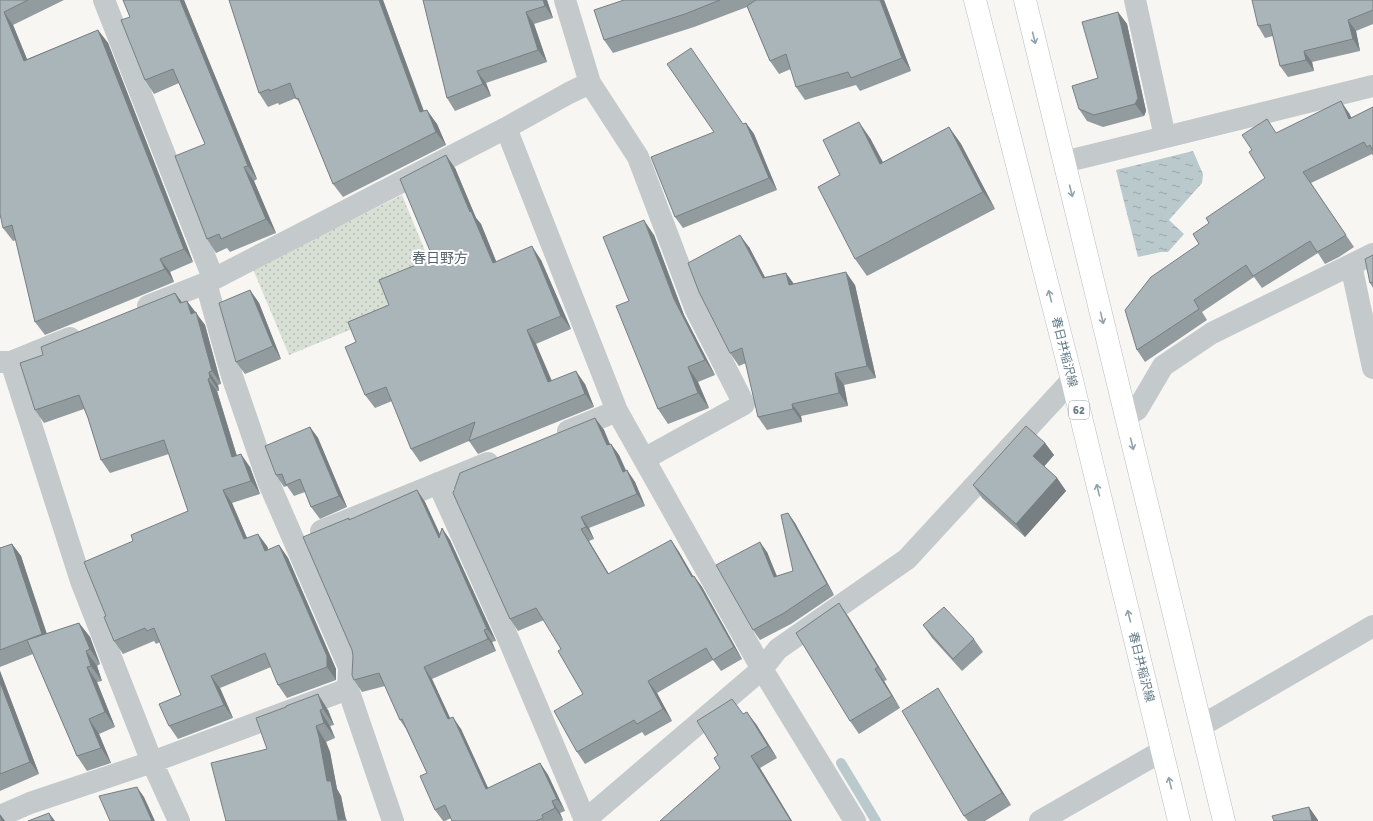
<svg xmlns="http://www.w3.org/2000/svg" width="1373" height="821" viewBox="0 0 1373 821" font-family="Signika,'Noto Sans JP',sans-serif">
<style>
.park{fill:url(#park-dots)}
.water{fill:url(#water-ripples)}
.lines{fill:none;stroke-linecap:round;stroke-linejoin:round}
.stream{stroke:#bac9cc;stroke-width:10}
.major-casing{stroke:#b7bcbf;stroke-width:23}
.minor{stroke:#c4c9cc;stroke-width:22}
.major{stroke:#fff;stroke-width:22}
.wall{fill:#929c9f}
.shaded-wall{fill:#777f82}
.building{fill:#aab5b9;stroke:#777f82}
.oneway{stroke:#92a2ab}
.labels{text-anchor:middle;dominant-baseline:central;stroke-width:4;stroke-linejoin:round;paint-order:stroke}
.shield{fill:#fff;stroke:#92a2ab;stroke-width:1}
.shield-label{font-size:11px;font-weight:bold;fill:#637a87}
.street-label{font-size:12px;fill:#637a87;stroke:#fff}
.quarter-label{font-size:14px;fill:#52626b;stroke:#fff}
</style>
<defs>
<pattern id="park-dots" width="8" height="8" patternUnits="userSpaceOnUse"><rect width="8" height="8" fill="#d8dfd4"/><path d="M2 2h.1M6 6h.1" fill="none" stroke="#b3bab2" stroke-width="1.8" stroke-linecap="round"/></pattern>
<pattern id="water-ripples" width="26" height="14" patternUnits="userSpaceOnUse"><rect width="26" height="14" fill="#bac9cc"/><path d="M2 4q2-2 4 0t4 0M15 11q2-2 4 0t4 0" fill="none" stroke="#9ba8ab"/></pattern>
</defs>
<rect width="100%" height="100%" fill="#f7f6f3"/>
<path class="park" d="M402,195L442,292L289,355L253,269Z"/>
<path class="water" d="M1193,151L1203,174L1202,183L1169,220L1184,234L1168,252H1161L1138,257L1116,170Z"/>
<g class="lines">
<path class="stream" d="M841,763L876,821"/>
<g class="major-casing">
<path id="major" d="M975,0L1072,380L1179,821
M1025,0L1224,821"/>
</g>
<path class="minor" d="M104,0L213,278
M565,0L590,83L638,157L696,310L744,404L644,459
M1135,0L1165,137
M506,128L617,411L762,669L855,821
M1064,162L1373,86
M1351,265L1373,368
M206,283L232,376L268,481L349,667L348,689L393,821
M148,306L206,283L506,128L569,93L590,83
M0,362H11L70,338
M11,362L81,581L152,762L179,821
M1125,414L1137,410L1163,366L1212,333L1373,254
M568,431L617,411
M438,483L508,638L585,820
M321,531L488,463
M1201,726L1373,626
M0,816L30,803L152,762L348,689
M584,821L762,669L778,649L907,559L1072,380
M1040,821L1162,751"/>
<use href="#major" class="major"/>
</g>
<path class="wall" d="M0,0H64L13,25L27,59L98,30L108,43L193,262L170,272L174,282L45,335L35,322L16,240L13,241L3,228Z
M123,0H184L257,179L254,181L276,233L230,252L227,248L216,253L207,239L205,144L179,83L154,94L145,80L130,17Z
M229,0H383L424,111L437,124L446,145L343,197L333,184L301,105L296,98L279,105L278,103L268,107L259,93Z
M423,0H547L553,18L534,24L547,62L486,83L491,96L455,111L447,98Z
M624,0H884L911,71L860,91L856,85L805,100L796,87L791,69L779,74L770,61L747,7L694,27L613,53L604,40Z
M1373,0V24L1356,31L1360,51L1312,62L1314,71L1288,77L1280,66L1273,36L1265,38L1258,26Z
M1118,12L1127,24L1146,111L1144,116L1103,127L1087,121L1079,109L1098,78Z
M1373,107V156L1372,154L1311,183L1354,247L1339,257L1325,264L1318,253L1262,288L1254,277L1202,312L1207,320L1145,362L1137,350L1199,244L1209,223L1265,178L1276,133L1349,113L1351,118Z
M746,123L754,134L777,190L683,228L675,217L743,124Z
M949,127L961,144L995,209L867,276L855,259L840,175L870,138L883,162Z
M455,168L476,218L481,224L496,261L541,260L571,329L536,344L552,381L585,384L594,407L478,454L469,441L420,462L411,449L392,401L375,408L365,395L356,342L433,258Z
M654,235L684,315L715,375L698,382L709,408L668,424L658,409L629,301Z
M749,247L765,277L786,273L794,284L855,285L876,378L844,385L848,406L801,416L802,422L767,430L758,417L746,363L739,366L730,353Z
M1373,255V288L1370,283Z
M250,290L259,303L281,359L245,374L236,362Z
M175,293L182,303L187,301L205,325L221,384L218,385L219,391H217L237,456L250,467L260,494L232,503L247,538L267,546L268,550L279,545L288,558L336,669V680L287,698L278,685L271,667L220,688L233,718L178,739L169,726L181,695L160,642L156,644L154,641L123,654L114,641L106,616L133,541L188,511L169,454L110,473L101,460L88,418L84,409L44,423L35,410L43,355Z
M595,418L604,430L610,444H611L619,455L626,470H627L635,482L645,506L589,528L594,539L589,541L609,574L671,540L679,552L693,576H694L702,587L742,659L721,671L713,660L657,693L672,721L645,736L642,732L585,764L577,752L583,694L561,649L544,620L518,631L510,619Z
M310,427L318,438L347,507L320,519L311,507L305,492L294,496L287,486L284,487L276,475Z
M1045,443L1054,455L1044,466L1057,478L1066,491L1025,537L982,498L973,485Z
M417,490L425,502L440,534L442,528L450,540L496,641L492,642L496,651L432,679L450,718L461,729L488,788L540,763L548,775L565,811L560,813L563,820L562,821H452L451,818L445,821H443L435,810L427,773L406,729L400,720L385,686L362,692L354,680L350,520Z
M788,513L795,523L834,595L791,624L760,640L753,630L767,552L777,576L793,571Z
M12,544L21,556L46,634L79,623L90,637L100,664L97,666L102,681L97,682L115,727L99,734L111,763L87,771L77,756L33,654L0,667V548Z
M848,616L887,680L884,681L900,708L859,734L850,721Z
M923,625L974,639L983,652L962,671L932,638Z
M0,671L39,774L0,791Z
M938,688L946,701L1011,805L985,821H968L964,816Z
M286,707L328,710L334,725L330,726L335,738L326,742L330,752L337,789L341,796L346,819L348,821L267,749Z
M743,714L756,724L777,758L760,768L792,821H660L720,768L718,755Z"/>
<path class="shaded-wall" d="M180,0H184L257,179L248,166Z
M379,0H383L429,126L420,112Z
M543,0H547L553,18L545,6Z
M880,0H884L911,71L902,58Z
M4,12L13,25L33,74L24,61Z
M526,12L534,24L547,62L538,50Z
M1118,12L1127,24L1146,111L1144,116L1135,104Z
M1348,20L1356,31L1360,51L1353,39Z
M98,30L108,43L193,262L184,249Z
M1304,51L1312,62L1314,71L1306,60Z
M477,71L486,83L491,96L483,84Z
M1341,101L1349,113L1358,130L1349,119Z
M427,110L437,124L446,145L436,132Z
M859,122L870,138L892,180L880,164Z
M746,123L754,134L777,190L769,178Z
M949,127L961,144L995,209L983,192Z
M446,155L455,168L476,218L481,224L502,276L493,263L470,212Z
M244,167L254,181L276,233L266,219Z
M644,220L654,235L684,315L715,375L705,360L674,299Z
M740,235L749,247L772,291L763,278Z
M532,246L541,260L571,329L561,316Z
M160,259L170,272L174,282L165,269Z
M846,272L855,285L876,378L867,366Z
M786,273L795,286L789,285Z
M250,290L259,303L281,359L273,346Z
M175,293L184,305L180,303Z
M187,301L205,325L221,384L212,371L191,314Z
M527,330L536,344L558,396L548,382Z
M688,367L698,382L709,408L698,393Z
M576,371L585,384L594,407L585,394Z
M209,372L218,385L219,391L210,378Z
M835,373L844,385L848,406L839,393Z
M208,379L217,391L241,470L232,457Z
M792,404L801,416L802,422L793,409Z
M595,418L604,430L615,457L607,445Z
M310,427L318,438L347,507L339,496Z
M1045,443L1054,455L1042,469L1033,456Z
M611,444L619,455L631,483L623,472Z
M241,454L250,467L260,494L251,481Z
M627,470L635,482L645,506L637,494Z
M1057,478L1066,491L1025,537L1016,524Z
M223,490L232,503L253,552L244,539Z
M417,490L425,502L447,550L439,538Z
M788,513L795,523L834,595L827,584Z
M581,517L589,528L594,539L586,527Z
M442,528L450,540L496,641L487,629Z
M581,529L589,541L616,586L608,574Z
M258,534L267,546L274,564L265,551Z
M671,540L679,552L700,588L692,577Z
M760,542L767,552L781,587L774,577Z
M12,544L21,556L51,646L42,634Z
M279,545L288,558L336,669V680L327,667Z
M694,576L702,587L742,659L734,647Z
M839,603L848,616L887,680L878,667Z
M79,623L90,637L100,664L90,649Z
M484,630L492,642L496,651L488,639Z
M86,651L97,666L102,681L91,666Z
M87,667L97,682L115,727L105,712Z
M424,667L432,679L456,731L448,719Z
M875,669L884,681L900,708L892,696Z
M0,671L39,774L30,762L0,682Z
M211,676L220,688L233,718L224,705Z
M648,681L657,693L672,721L663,709Z
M938,688L946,701L1011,805L1002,793Z
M318,694L328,710L334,725L323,709Z
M320,710L330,726L335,738L324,723Z
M747,712L756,724L777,758L768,746Z
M453,717L461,729L494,801L486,789Z
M89,719L99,734L111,763L101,748Z
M316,726L326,742L330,752L337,789L341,796L346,821L338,820L327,781Z
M751,756L760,768L792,821H791Z
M540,763L548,775L565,811L557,799Z
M137,787L144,797L155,821H152Z
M552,801L560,813L563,820L555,808Z
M1309,807L1318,820V821H1312Z
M49,813L55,821H52Z
M0,814L5,821H2Z"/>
<path class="building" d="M0,0H28L4,12L24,61L98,30L184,249L160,259L165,269L35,322L12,225L3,228L0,214Z
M123,0H180L248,166L244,167L266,219L221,239L219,234L207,239L175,156L205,144L173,69L145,80L121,20L130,17Z
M229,0H379L420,112L427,110L436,132L333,184L298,98L296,99L290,83L270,91L269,89L259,93Z
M423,0H543L545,6L526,12L538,50L477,71L483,84L447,98Z
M624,0H720L685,14L604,40L594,10Z
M756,0H880L902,58L851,78L848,72L796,87L786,54L770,61L747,6Z
M1252,0H1373V10L1348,20L1353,39L1304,51L1306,60L1280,66L1270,24L1258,26Z
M1118,12L1138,98L1135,104L1094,115L1079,109L1072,86L1098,78L1082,22Z
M691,48L743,124L746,123L769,178L675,217L651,157L714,132L667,64Z
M1341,101L1349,119L1373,107V151L1370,145L1367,147L1364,142L1303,172L1346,235L1330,245L1317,252L1310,241L1253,276L1246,265L1194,300L1199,309L1137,350L1125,310L1151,277L1199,244L1193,234L1209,223L1206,218L1265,178L1249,152L1252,150L1242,135L1267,119L1276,133Z
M859,122L880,164L949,127L983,192L855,259L818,187L840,175L823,140Z
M446,155L470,212L471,211L493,263L532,246L561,316L527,330L548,382L576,371L585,394L469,441L475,422L411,449L386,387L365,395L345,347L356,342L348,322L389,305L379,280L433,258L400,179Z
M644,220L674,299L705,360L688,367L698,393L658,409L616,306L629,301L603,237Z
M740,235L763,278L786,273L789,285L846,272L867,366L835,373L839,393L792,404L793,409L758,417L742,348L730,353L699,292L688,263Z
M1373,255V282L1370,283L1365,259Z
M250,290L273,346L236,362L219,303Z
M175,293L180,303L187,301L191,314L196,312L212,371L209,372L210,378L208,379L232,457L241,454L251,481L223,490L244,539L258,534L265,551L279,545L327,656V667L278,685L265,653L211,676L224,705L169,726L159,704L181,695L154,628L147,631L145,628L114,641L104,617L106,616L84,562L133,541L131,535L188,511L164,440L101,460L88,418L79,395L35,410L20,363L43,355L41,347Z
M595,418L607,445L611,444L623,472L627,470L637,494L581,517L586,527L581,529L608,574L671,540L692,577L694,576L734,647L713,660L706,648L648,681L663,709L637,724L634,720L577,752L554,711L583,694L558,651L561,649L536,608L510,619L453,493L460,473Z
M1026,426L1045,443L1033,456L1057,478L1016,524L973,485Z
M310,427L339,496L311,507L300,479L286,485L282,474L276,475L265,446Z
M417,490L439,538L442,528L487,629L484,630L488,639L424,667L448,719L453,717L486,789L540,763L557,799L552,801L555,808L542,815L543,818L536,821H452L445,805L435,810L420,776L427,773L402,719L400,720L379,673L354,680L352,675L353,656L352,650L303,537L349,518V520Z
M788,513L827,584L784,613L753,630L716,565L760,542L774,577L793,571L781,515Z
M12,544L42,634L0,650V548Z
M839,603L878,667L875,669L892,696L850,721L796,633Z
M944,607L974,639L953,659L923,625Z
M79,623L90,649L86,651L91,666L87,667L105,712L89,719L101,748L77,756L27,640Z
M0,682L30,762L0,774Z
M938,688L1002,793L964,816L902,711Z
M318,694L323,709L320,710L324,723L316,726L319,737L327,781H331L338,820L346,819V821H226L211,763L267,749L256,718L286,707V706Z
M732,699L743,714L747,712L768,746L751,756L791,821H660L720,768L714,758L718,755L697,721Z
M137,787L152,821H110L99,796Z
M1309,807L1312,821H1274L1272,816Z
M49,813L52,821H28Z
M0,815L2,821H0Z"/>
<defs><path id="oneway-shaft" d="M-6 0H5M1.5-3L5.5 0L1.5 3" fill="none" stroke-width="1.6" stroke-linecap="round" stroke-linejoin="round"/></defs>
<g class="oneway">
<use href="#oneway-shaft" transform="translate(1034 38) rotate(76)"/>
<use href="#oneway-shaft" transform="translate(1071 191) rotate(76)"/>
<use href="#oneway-shaft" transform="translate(1050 296) rotate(-104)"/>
<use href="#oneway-shaft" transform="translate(1102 318) rotate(76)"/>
<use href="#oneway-shaft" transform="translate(1132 444) rotate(76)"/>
<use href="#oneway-shaft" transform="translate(1098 490) rotate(-104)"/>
<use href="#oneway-shaft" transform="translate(1129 616) rotate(-104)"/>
<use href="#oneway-shaft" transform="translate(1170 783) rotate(-104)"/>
</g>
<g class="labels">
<rect class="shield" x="1069" y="401" width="20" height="18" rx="3"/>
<g class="shield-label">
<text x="1079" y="410">62</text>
</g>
<g class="street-label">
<text transform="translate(1064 352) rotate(76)">春日井稲沢線</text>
<text transform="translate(1141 667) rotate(76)">春日井稲沢線</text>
</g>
<g class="quarter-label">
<text x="440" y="258">春日野方</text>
</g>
</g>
</svg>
